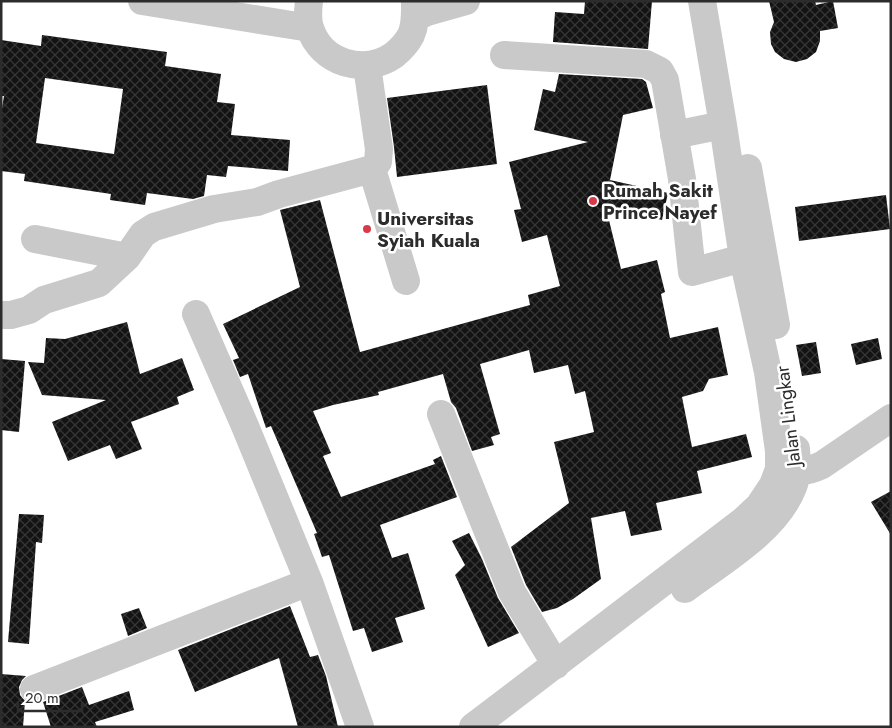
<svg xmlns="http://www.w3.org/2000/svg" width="892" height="728" viewBox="0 0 892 728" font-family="Jost,sans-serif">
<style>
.building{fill:url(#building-cross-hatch);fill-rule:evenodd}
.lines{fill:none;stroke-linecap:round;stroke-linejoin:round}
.minor{stroke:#c9c9c9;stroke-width:28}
.poi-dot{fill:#d73a4a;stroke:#fff;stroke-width:2}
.labels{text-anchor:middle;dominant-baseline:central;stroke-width:5;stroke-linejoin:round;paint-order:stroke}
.poi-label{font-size:19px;font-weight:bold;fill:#2c2c2c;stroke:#fff;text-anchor:start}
.street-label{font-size:19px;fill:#2c2c2c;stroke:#fff}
</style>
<defs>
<pattern id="building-cross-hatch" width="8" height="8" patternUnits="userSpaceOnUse" patternTransform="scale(1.25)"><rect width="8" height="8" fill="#131313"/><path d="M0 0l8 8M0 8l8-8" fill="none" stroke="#363636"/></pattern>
</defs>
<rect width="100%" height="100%" fill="#fff"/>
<path class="building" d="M585,1H652L648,49L553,42L555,12L584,14Z
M769,1H815L816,5L833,1L838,28L820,31V41L816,52L807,59L796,62L784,59L775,52L771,44L770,32L774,22Z
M42,35L167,52L165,66L221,74L217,102L235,104L231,135L290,140L288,171L228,166L226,177L207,175L204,196L193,199L147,193L145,205L110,200L111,194L24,181L25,174L1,171V114L4,96H1V40L41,46ZM45,78L123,89L114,154L36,143Z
M559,74L642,79L646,82L653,108L623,115L610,180L668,193L662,220L606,208L621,269L657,260L665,292L661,294L670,338L718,327L728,375L709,379L703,391L682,397L692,447L746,434L752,457L697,471L702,493L656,503L662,530L631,536L625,511L591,518L601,579L573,599L557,608L542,612L526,585L511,547L569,503L554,442L594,432L585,391L575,394L568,365L534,373L529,350L480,364L500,434L491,437L494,445L472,451L456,408L451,402L443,374L378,392L379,395L333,405L313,411L331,453L323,456L341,497L435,464L433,460L441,456L457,497L380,525L392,558L408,553L425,609L395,618L403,642L372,652L364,628L353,631L329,555L322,557L314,534L317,533L271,426L266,428L248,374L240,377L233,360L239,358L223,324L300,287L280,210L320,200L360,352L530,305L528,295L560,286L547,235L522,242L514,210L521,209L509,162L588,142L534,130L543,89L555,92Z
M487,85L497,164L397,177L394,147L387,98Z
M886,195L890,229L799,241L795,207Z
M127,322L140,374L182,358L194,390L177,397L179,404L131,422L142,449L116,459L110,445L68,461L52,422L106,400L42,395L28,362L44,363L46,338L65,339Z
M878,338L882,359L856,365L851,344Z
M816,342L821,373L802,376L796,345Z
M1,359L25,361L19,432L1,430Z
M891,491V535L871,502Z
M19,514L44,515L42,543L36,542L29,644L8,642Z
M469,533L482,559L498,598L519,633L488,647L455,575L465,565L452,541Z
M290,606L310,657L318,655L326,676L338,727H298L279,658L195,692L178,650Z
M139,608L147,628L128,636L121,614Z
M1,674L26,676L22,680L19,687L20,695L25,701L23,727H1Z
M82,687L89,705L129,691L134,710L95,722L97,727H51L43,702Z"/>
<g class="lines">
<path class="minor" d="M142,1L310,28
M309,1C308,10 307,19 310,28C321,63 364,76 394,55C400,50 407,43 411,35C416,24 415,13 415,1
M416,17L427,12L466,1
M504,55L646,64L660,71L665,80L682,179L692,272L761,253
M674,135L723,125
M748,168L776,325
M372,169L406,281
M35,239L127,257
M196,314L245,426L309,582L360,727
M1,315H11L29,310L44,300L99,283L127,257L143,234L154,227L214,209L257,202L279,194L372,169L378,162L379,149L367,66
M441,414L512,592L556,665
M779,469C796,472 805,473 822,465L891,418
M685,589C721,562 776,531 793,487C798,475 797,461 796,449
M34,689L309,582
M473,727L743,521L759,506L773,485L779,469V451L768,372L743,258L723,125L702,1"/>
</g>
<g class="poi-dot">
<circle cx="593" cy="201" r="5"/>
<circle cx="367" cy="229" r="5"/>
</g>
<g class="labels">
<g class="poi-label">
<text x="603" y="190">Rumah Sakit<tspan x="603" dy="22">Prince Nayef</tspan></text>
<text x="377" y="218">Universitas<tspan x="377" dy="22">Syiah Kuala</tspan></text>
</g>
<g class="street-label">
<text transform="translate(788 416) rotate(-97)">Jalan Lingkar</text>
</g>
</g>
<rect width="892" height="728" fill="none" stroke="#2c2c2c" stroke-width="5"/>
<path d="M18 703v8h64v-8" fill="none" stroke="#2c2c2c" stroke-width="2.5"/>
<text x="25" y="703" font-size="15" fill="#2c2c2c" stroke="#ffffff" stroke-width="4" paint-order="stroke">20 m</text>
</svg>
